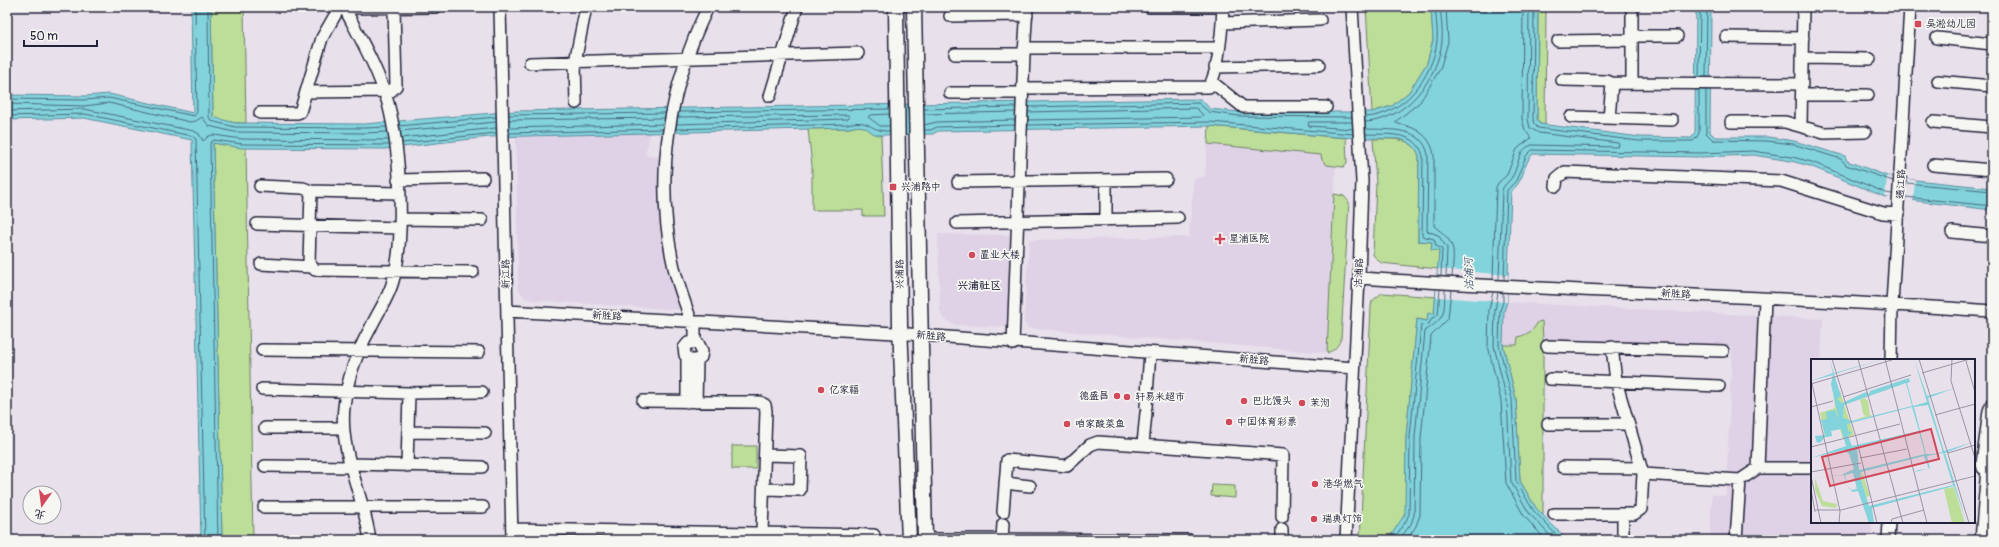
<svg xmlns="http://www.w3.org/2000/svg" width="1999" height="547" viewBox="0 0 1999 547" font-family="Pangolin,'LXGW WenKai TC',sans-serif">
<style>
.built{fill:#dfd1e6}
.green{fill:#bcde98;stroke:#6f806a}
.water{fill:#82d3dc;stroke:#5c8c9c}
.pier{fill:#e8e0eb}
.lines{fill:none;stroke-linecap:round;stroke-linejoin:round}
.shore{stroke:#48697b;stroke-width:1}
.minor-casing{stroke:#22223b;stroke-width:14}
.major-casing{stroke:#22223b;stroke-width:17}
.minor{stroke:#f6f6f2;stroke-width:11}
.major{stroke:#f6f6f2;stroke-width:14}
.poi-dot{fill:#d1495b;stroke:#f6f6f2;stroke-width:1.5}
.labels{text-anchor:middle;dominant-baseline:central;stroke-width:3.5;stroke-linejoin:round;paint-order:stroke}
.poi-label{font-size:10px;fill:#22223b;stroke:#f6f6f2;text-anchor:start}
.street-label{font-size:10px;fill:#22223b;stroke:#f6f6f2}
.water-label{font-size:11px;font-style:italic;fill:#3f576b;stroke:#f6f6f2}
.neighbourhood-label{font-size:11px;font-weight:bold;fill:#22223b;stroke:#f6f6f2}
.inset-road{fill:none;stroke:#9994a5;stroke-width:1}
.view{fill:#d1495b;fill-opacity:0.15;stroke:#d1495b;stroke-width:2}
.inset-edge{fill:none;stroke:#22223b;stroke-width:2}
</style>
<rect width="100%" height="100%" fill="#e8e0eb"/>
<filter id="ink" filterUnits="userSpaceOnUse"><feTurbulence type="fractalNoise" baseFrequency=".025" numOctaves="2"/><feDisplacementMap in="SourceGraphic" scale="8" xChannelSelector="R" yChannelSelector="G"/><feConvolveMatrix kernelMatrix="1 2 1 2 8 2 1 2 1" color-interpolation-filters="sRGB"/></filter>
<g filter="url(#ink)">
<path class="built" d="M1209,126L1337,137L1327,353L1028,328L1024,323L1029,240L1189,237L1194,179L1205,176Z
M650,133L645,155L658,157V198L662,231L668,266L684,310L531,300L524,297L518,288L516,137Z
M938,234L1010,235L1008,327L954,325L943,318L940,311Z
M1507,302L1823,319L1821,360H1812V522H1872L1871,540H1710L1712,495L1726,496L1732,347L1543,342L1542,321L1538,322L1534,330L1527,334L1518,337L1517,345H1503L1504,311Z"/>
<path class="green" d="M211,7H244L246,123H235L213,118Z
M1366,7H1431L1433,40L1427,63L1409,92L1392,106L1372,112Z
M1538,7H1546L1545,125L1540,124L1537,119Z
M860,125C868,127 873,135 881,135L884,216H863V210H812V166L808,129L849,128Z
M1209,126L1346,138L1347,163L1343,167L1327,165L1322,160L1321,155L1208,144Z
M1373,139C1390,139 1413,136 1419,156L1418,241L1432,242L1439,251L1438,269L1381,263L1373,255L1376,183Z
M213,143L246,148L253,540H222Z
M1334,194L1344,196L1349,202L1341,339C1338,346 1335,350 1327,353Z
M1382,293L1436,297L1434,314L1427,321L1417,319L1406,437V510L1403,519L1388,540H1360L1371,307L1372,301Z
M1542,321L1543,342V515L1536,508L1520,481L1516,399L1503,345H1517L1518,337C1528,334 1533,331 1538,322Z
M732,446H756V469H732Z
M1212,485L1235,486V498L1211,496Z"/>
<path class="water" d="M191,7H211L213,117L235,123L364,124L517,111L1201,99L1210,109L1239,112H1372L1392,106L1409,92L1427,63L1433,40L1431,7H1538L1537,119L1540,124L1640,137L1692,138L1695,132L1696,7H1711L1710,132L1715,137H1768L1794,141L1845,156L1847,161L1887,176L1915,180L1992,188V210L1885,197L1810,166L1791,161L1753,155L1700,157L1533,154C1521,166 1527,178 1511,191L1507,302L1504,311L1503,345L1516,399L1520,481L1536,508L1567,540H1388L1405,514L1406,437L1417,319L1427,321L1428,313L1434,314L1439,251L1431,250L1432,242L1418,241L1419,156C1416,146 1409,142 1400,139L1337,137L1209,126L938,131L933,134L881,135C866,135 871,122 849,128L489,137L385,149L241,148L213,143L222,540H201L192,140L84,118L7,120V95L85,96L109,94L193,113Z"/>
<path class="pier" d="M1887,176L1915,180L1913,202L1885,197Z
M1438,269L1508,275L1507,302L1436,297Z"/>
<g class="lines">
<path class="shore" d="M208,7L209,117L211,121L235,127L364,128L386,127
M1446,7L1448,42L1440,69L1420,102L1395,122C1398,125 1402,124 1407,126C1421,130 1432,140 1434,155V226C1457,244 1454,248 1452,277
M1534,7L1533,119L1534,124L1538,128L1639,141H1693L1697,137L1699,133V90
M1699,77L1700,7
M1706,77L1707,7
M1706,90V133L1713,140L1767,141L1793,144L1841,159L1846,165L1893,181
M7,99L84,100L109,98L194,116L197,112L195,7
M7,104L84,106L109,103L190,122L196,121L202,117L209,126L234,132L364,133L387,132
M1029,107L1198,103L1209,112L1239,116L1352,117
M924,109L1015,107
M7,111L84,109L194,131L199,134L203,141L209,136L214,135L242,139L388,140
M679,112L889,109
M889,114L870,115L868,117L880,126H889
M924,114L1015,112
M509,115L666,113
M7,116L85,114L192,136L196,139L205,540
M1365,117C1403,116 1433,77 1437,41C1438,30 1436,18 1435,7
M509,120L665,118
M1028,120L1201,117L1203,115L1196,108L1028,112
M1352,122H1309L1308,124L1309,126L1352,129
M1365,122C1405,121 1438,79 1442,41C1443,30 1441,18 1440,7
M677,124L848,119L850,117L848,115L678,117
M924,125L937,122L1015,120
M1028,125L1210,122L1353,134
M399,126L496,117
M509,128L664,124
M676,129L848,124C872,118 868,132 890,131
M1366,129C1389,130 1423,126 1428,155L1427,231L1438,235L1447,248L1446,277
M925,130H931L937,127L1015,125
M400,131L496,122
M509,133L663,129
M1366,134C1386,135 1417,130 1423,156L1422,236L1434,239L1436,246L1442,249L1441,276
M401,138L496,128
M402,143L496,133
M1906,183L1992,191
M1905,197L1992,206
M1493,279L1496,187L1499,182L1507,175L1517,149L1531,138L1525,130L1522,119L1523,7
M1499,279L1502,190C1504,184 1509,182 1512,177C1519,167 1517,149 1532,145L1617,147L1619,145L1618,143L1539,133L1530,128L1528,119L1529,7
M1504,280L1507,190L1516,181L1526,156L1532,150L1700,153L1753,151L1792,157L1812,162L1886,193L1892,194
M1493,292L1489,310L1488,346L1501,401L1506,483L1524,516L1546,540
M1498,292L1495,311L1494,346L1507,400L1511,482L1529,513L1554,540
M1503,293V302L1500,311L1499,345L1512,399L1516,481L1533,510L1561,540
M218,540L210,143L214,140L242,144L389,145
M1393,540L1406,521L1409,514L1410,437L1421,325L1429,324L1432,318L1438,315L1440,289
M1399,540L1411,524L1414,515L1415,437L1425,331C1446,317 1444,314 1445,290
M1407,540L1416,526L1420,515L1421,438L1431,336L1448,319L1451,290"/>
<g class="minor-casing">
<path id="minor" d="M344,7C360,38 378,69 388,103C400,149 406,236 393,281C389,297 378,312 371,327C357,352 347,379 344,407C339,453 364,495 370,540
M500,7L512,540
M1149,7H1223
M950,16L1027,15
M1222,23L1320,20
M1632,36H1677
M1726,37L1803,38
M1937,38L1992,44
M1558,41L1632,40
M1024,48H1218
M955,54H1024
M1802,58L1870,59
M530,63L858,53
M1215,67L1319,65
M1562,80L1607,81L1612,83L1802,84
M1938,81L1992,86
M1212,82L1243,107H1326
M1632,83V7
M1023,88L1209,87C1219,70 1222,28 1223,7
M307,92L391,91L396,86L394,8
M950,93H1023
M1802,95H1868
M770,96L797,7
M576,103L575,62L586,7
M260,113H297L300,112L322,38L338,10L344,8L436,7
M1571,117L1672,120
M1609,118L1612,83
M1731,122H1785L1824,133L1865,132
M1933,122L1992,127
M1801,126L1803,7
M1933,165L1992,170
M398,180L483,178
M958,182L1166,179
M260,186L303,188L311,191L309,263L315,270L473,272
M1556,186L1557,178L1565,172L1781,181L1883,213L1899,214
M311,191L399,193
M400,219L482,220
M1106,220V180
M957,223L1178,218
M257,224L400,228
M1952,232L1992,236
M261,264L311,267
M1359,278C1570,292 1781,296 1992,311
M507,311L895,333L1354,368
M695,342V329L691,321C685,302 677,283 673,263C654,175 669,87 708,7
M1013,344L1024,54L1027,7
M1547,346L1723,351
M262,350L479,352
M1891,360L1892,304L1910,7
M1550,379L1719,386
M262,389L409,393L482,392
M643,401L753,402H760L765,405L766,411L762,533
M687,402V358
M696,402L697,360L701,357L702,351L698,343H688L684,348L685,355L690,360H697
M1992,403L1989,411L1982,464L1983,468L1992,469
M1146,407L1150,353
M1548,424H1628
M265,428H343
M408,432L485,433
M1143,444L1146,413
M351,464L482,467
M265,466L351,467
M407,466L409,393
M1563,467L1641,468
M1758,468L1765,299
M1643,474L1740,480
M1005,483L1030,486
M764,489L800,490L801,456L766,455
M264,507H483
M1003,512L1007,460L1067,466L1090,445L1098,442L1283,455L1282,517
M1554,514H1634L1641,509L1643,474L1616,381L1612,347
M512,529L874,535
M925,539L1189,540
M1002,539L1003,524
M1282,540V529
M1346,540L1359,278L1362,181L1352,7
M1623,540V514
M1736,540L1740,480L1758,468H1812
M1888,540L1889,522
M1981,540L1987,469"/>
</g>
<g class="major-casing">
<path id="major" d="M896,7L900,326L909,540
M914,7L925,540"/>
</g>
<use href="#minor" class="minor"/>
<use href="#major" class="major"/>
</g>
</g>
<g class="poi-dot">
<rect x="1914" y="20" width="8" height="8" rx="2"/>
<rect x="889" y="183" width="8" height="8" rx="2"/>
<path d="M1218 233h4v4h4v4h-4v4h-4v-4h-4v-4h4z"/>
<circle cx="972" cy="255" r="4"/>
<circle cx="821" cy="390" r="4"/>
<circle cx="1117" cy="396" r="4"/>
<circle cx="1127" cy="397" r="4"/>
<circle cx="1244" cy="401" r="4"/>
<circle cx="1302" cy="403" r="4"/>
<circle cx="1229" cy="422" r="4"/>
<circle cx="1067" cy="424" r="4"/>
<circle cx="1315" cy="484" r="4"/>
<circle cx="1314" cy="519" r="4"/>
</g>
<g class="labels">
<g class="poi-label">
<text x="1926" y="24">吴淞幼儿园</text>
<text x="901" y="187">兴浦路中</text>
<text x="1229" y="239">星浦医院</text>
<text x="980" y="255">置业大楼</text>
<text x="829" y="390">亿家福</text>
<text x="1109" y="396" text-anchor="end">德盛昌</text>
<text x="1135" y="397">轩易米超市</text>
<text x="1252" y="401">巴比馒头</text>
<text x="1310" y="403">茉沏</text>
<text x="1237" y="422">中国体育彩票</text>
<text x="1075" y="424">咱家酸菜鱼</text>
<text x="1323" y="484">港华燃气</text>
<text x="1322" y="519">瑞典灯饰</text>
</g>
<g class="street-label">
<text transform="translate(1901 184) rotate(-87)">通江路</text>
<text transform="translate(1359 273) rotate(-88)">沽浦路</text>
<text transform="translate(506 274) rotate(-91)">新江路</text>
<text transform="translate(900 274) rotate(-91)">兴浦路</text>
<text transform="translate(1676 294) rotate(3)">新胜路</text>
<text transform="translate(607 316) rotate(3)">新胜路</text>
<text transform="translate(931 336) rotate(5)">新胜路</text>
<text transform="translate(1254 360) rotate(5)">新胜路</text>
</g>
<g class="water-label">
<text transform="translate(1469 274) rotate(-92)">沽浦河</text>
</g>
<g class="neighbourhood-label">
<text x="979" y="285">兴浦社区</text>
</g>
</g>
<g transform="translate(1811 359)">
<rect width="164" height="164" fill="#e8e0eb"/>
<path d="M29,32L43,76L32,80L29,70L20,72L21,77L14,78L9,54L24,49L22,33ZM53,39L57,42L59,56L61,57L40,62L55,57L52,55L50,44L49,41ZM51,113L59,137L55,138L49,117ZM4,119L12,142L26,145L25,149L11,147L4,131ZM143,128L154,164H141L133,130Z" fill="#bcde98"/>
<path d="M18,0L23,14L73,0L23,15L30,37L26,40L31,44L55,33L58,35L59,32L98,19L99,23L96,24L102,47L116,43L103,0L116,37L144,29L117,39L133,92L162,83L134,94L156,164L143,127L61,149L63,164H58L47,132L42,133L36,127L33,116L2,119L30,116L43,110L38,95L33,91L0,99L35,87L30,70L20,72L21,77L14,78L10,83L6,84L4,77L14,76L10,61L16,60L15,53L24,51L28,61L20,25L22,16L0,22L22,14ZM95,24L101,47L41,62L32,59L33,46ZM117,46L131,90V93L122,95H115L103,48ZM101,48L108,72L41,87L37,77L41,73L37,72L36,65ZM108,73L114,95L48,111L46,88ZM132,94L142,126L58,147L49,118L50,113L113,97L118,110L107,111L103,113L117,110H119L116,97ZM42,114L46,130L41,131L36,127L34,116Z" fill="#82d3dc" fill-rule="evenodd"/>
<path class="inset-road" d="M21,0L45,78L66,164M47,0L92,164M74,0L116,164M108,0L158,164M141,0L140,22L164,99M155,2L164,33M111,14L159,0M0,20L29,152L28,164M0,25L84,0M32,38L100,16M0,48L22,42M124,56L164,45M0,88L89,65M137,94L164,86M49,99L96,90M0,113L50,104M0,117L10,164M0,130L4,153M4,151H30L164,117M80,164L81,160L113,151"/>
<path class="view" d="M120,70L128,100L19,127L11,98Z"/>
<rect width="164" height="164" class="inset-edge"/>
</g>
<rect width="1999" height="547" fill="none" stroke="#f6f6f2" stroke-width="24"/>
<rect x="12" y="12" width="1975" height="523" fill="none" stroke="#22223b" stroke-width="1.5" filter="url(#ink)"/>
<g transform="translate(42 505) rotate(194)"><circle r="19" fill="#f6f6f2" stroke="#a1a1a9"/>
<path d="M0-3L7 15L0 10L-7 15Z" fill="#d1495b"/>
<text y="-6" font-size="11" font-weight="bold" text-anchor="middle" fill="#22223b">北</text>
</g>
<path d="M24 40v6h73v-6" fill="none" stroke="#22223b" stroke-width="2"/>
<text x="30" y="40" font-size="12" fill="#22223b" stroke="#f6f6f2" stroke-width="3" paint-order="stroke">50 m</text>
</svg>
